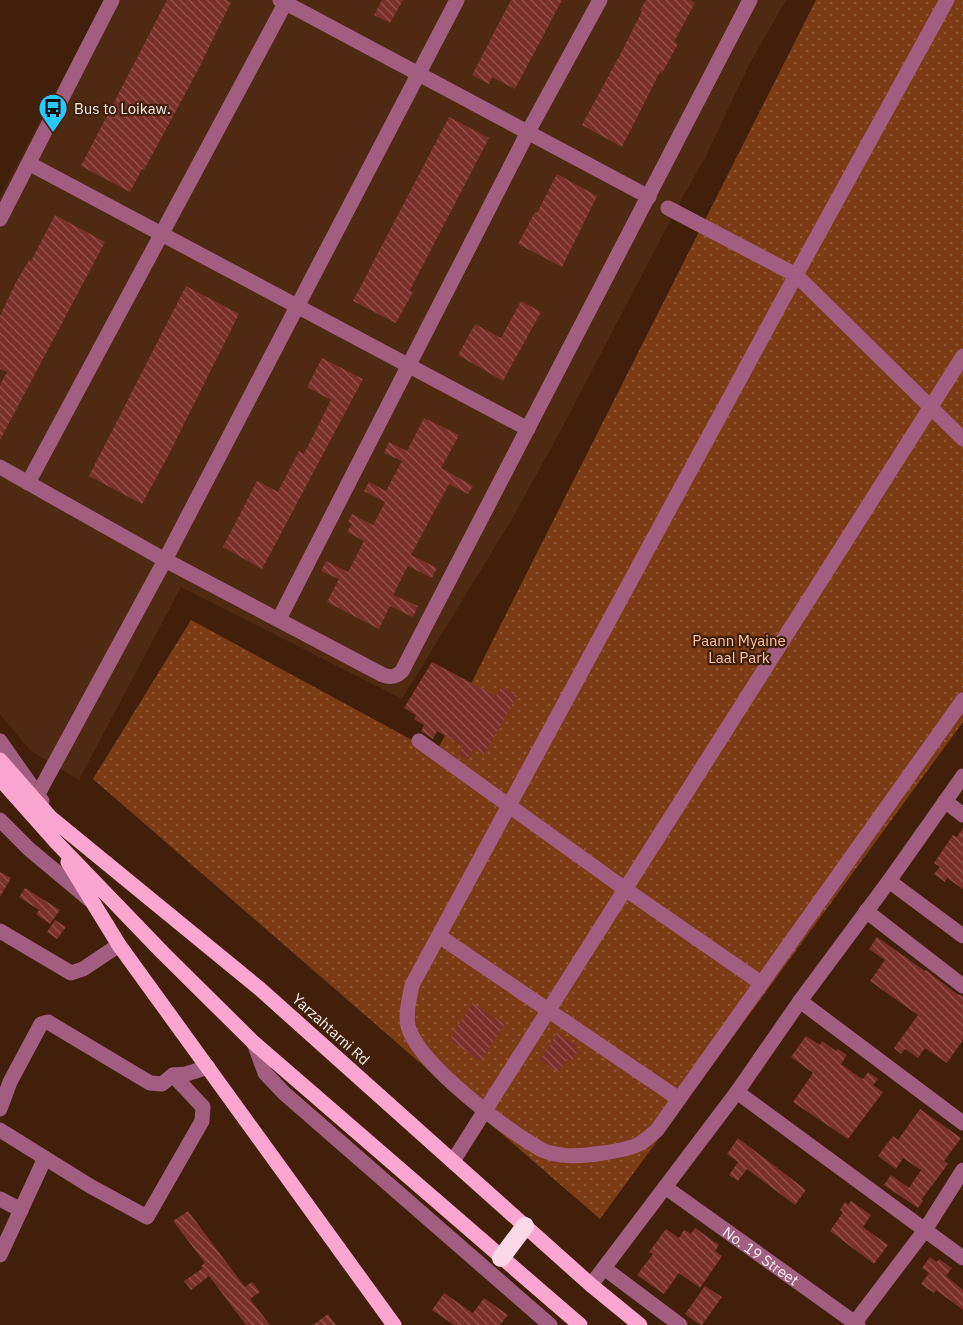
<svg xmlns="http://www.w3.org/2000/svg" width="963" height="1325" viewBox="0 0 963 1325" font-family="'IBM Plex Sans',sans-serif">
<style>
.built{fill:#502913}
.grass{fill:url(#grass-dots)}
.building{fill:url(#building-back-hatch)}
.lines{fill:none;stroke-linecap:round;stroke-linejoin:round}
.minor{stroke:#a15e81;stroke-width:15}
.major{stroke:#faa6d1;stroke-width:15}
.highway{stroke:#fad8e8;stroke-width:18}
.labels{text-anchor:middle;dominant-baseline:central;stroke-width:4.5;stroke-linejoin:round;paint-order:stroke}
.poi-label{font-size:15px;fill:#faf2ee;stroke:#421f0b;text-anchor:start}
.park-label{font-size:15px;fill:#fec5a9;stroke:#421f0b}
.street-label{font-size:15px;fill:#faf2ee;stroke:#421f0b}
</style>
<defs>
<pattern id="grass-dots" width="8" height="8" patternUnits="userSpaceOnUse" patternTransform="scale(1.5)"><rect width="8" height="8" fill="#7b3b15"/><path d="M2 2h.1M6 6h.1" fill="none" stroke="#8f5837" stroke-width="1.8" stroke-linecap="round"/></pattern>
<pattern id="building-back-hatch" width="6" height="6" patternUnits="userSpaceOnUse" patternTransform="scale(1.5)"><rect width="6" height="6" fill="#7b312b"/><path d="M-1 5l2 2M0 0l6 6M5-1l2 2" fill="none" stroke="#8f4f4a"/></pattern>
</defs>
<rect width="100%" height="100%" fill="#421f0b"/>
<path class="built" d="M104,0H786L749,65L705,158L680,202L561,430L512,519L402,699L181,587L79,780L31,751L0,714V197Z"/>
<path class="grass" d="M816,0H963V722L600,1219L93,779L191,620L436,753Z"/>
<path class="building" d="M167,0H226L231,2L198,70L144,170L142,169L130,192L81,166Z
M382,0H403L390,23L374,15Z
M511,0H562L515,89L492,77L489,84L472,75Z
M646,0H690L695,3L674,42L678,44L662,73L660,72L622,147L582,125L622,51L642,11L640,10Z
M449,117L489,138L410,290L413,292L396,323L353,301Z
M557,174L597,196L562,267L518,244L535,212L537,213Z
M55,215L105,242L0,440V385L7,372L0,369V316L15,284L29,260L31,261Z
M186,286L239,314L167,458L142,504L89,476Z
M521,301L541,312L503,381L458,355L475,324L501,338Z
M322,358L363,379L262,569L223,547L257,481L278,492L299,451L304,454L331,400L307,387Z
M424,418L459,435L441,468L473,486L468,494L449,484L411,555L437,568L432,578L408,566L393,595L418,606L413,617L390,606L379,629L327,602L339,579L321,571L326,561L348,572L364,541L347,532L352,524L348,522L352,514L373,525L385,502L364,491L369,482L386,491L402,461L384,453L389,442L407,451Z
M432,662L496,696L501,687L517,696L484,755L473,749L467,760L458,755L463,746L437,731L433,739L421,731L424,725L414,719L416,715L404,708Z
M963,828V889L947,878L945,882L934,874L940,867L934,863L953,835L957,837Z
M0,872L11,878L0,897Z
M25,888L60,910L50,924L36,914L39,910L19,897Z
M55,920L66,927L57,939L47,932Z
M877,937L925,971L926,970L957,994L963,996V1040L947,1063L925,1048L918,1058L905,1049L901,1054L894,1048L918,1015L870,981L885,960L869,949Z
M472,1003L505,1024L481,1061L449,1040Z
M557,1033L576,1045L574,1048L578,1051L571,1062L567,1059L559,1072L540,1060Z
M806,1036L820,1045L822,1041L836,1051L838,1049L847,1055L841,1064L859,1077L863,1079L868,1072L878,1079L873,1085L883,1092L848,1139L793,1102L813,1073L791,1057Z
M920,1109L961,1138L944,1161L948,1164L921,1200L923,1201L918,1208L884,1185L891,1175L909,1188L921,1170L903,1158L896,1169L878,1156L893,1136L898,1140Z
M738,1138L806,1190L795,1205L747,1169L738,1181L729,1175L738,1162L727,1154Z
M851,1201L871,1215L863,1227L888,1245L874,1264L830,1231L843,1212L840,1210L845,1202L848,1205Z
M188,1211L245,1287L252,1282L260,1292L250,1299L270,1325H246L209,1276L191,1290L184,1281L203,1268L201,1266L205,1263L173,1221Z
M695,1228L719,1245L715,1251L722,1256L700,1288L679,1273L664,1294L637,1275L653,1254L649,1252L666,1229L679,1238L684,1230L691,1234Z
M930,1257L937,1262L939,1259L952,1268L946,1276L963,1290V1310L936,1290L934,1293L921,1284L929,1273L922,1268Z
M705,1286L722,1297L702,1325H700L685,1314Z
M444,1293L473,1313L484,1298L508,1315L500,1325H454L432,1310Z
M328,1314L336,1325H313Z"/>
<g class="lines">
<g class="minor">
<path d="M280,0L649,197"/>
<path d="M947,0L796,275L412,985C410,997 405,1013 408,1026C418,1064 506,1129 540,1149C546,1153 555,1154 562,1155C577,1158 626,1151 639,1144C645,1141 651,1135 657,1130L963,700"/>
<path d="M30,164L528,429"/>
<path d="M668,208L796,275L963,439"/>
<path d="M0,219L112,0"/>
<path d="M0,467L165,560L383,675C391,678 396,677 402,671L750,0"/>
<path d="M28,483L287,0"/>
<path d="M279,619L528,132L600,0"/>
<path d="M0,741L42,801"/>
<path d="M419,741L625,889L761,983"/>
<path d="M38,794L165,560L457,0"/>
<path d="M945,801L963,815"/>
<path d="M0,820L29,849L90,900"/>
<path d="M889,881L963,936"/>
<path d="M866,911L963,986"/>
<path d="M0,931L71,973L83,969L119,945"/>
<path d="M439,936L679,1099"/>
<path d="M800,1001L963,1123"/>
<path d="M254,1043L265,1073L284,1093L550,1325"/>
<path d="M737,1092L963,1258"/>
<path d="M0,1109L10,1082L41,1024L48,1022L150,1083L162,1084L173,1075L186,1074L208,1067"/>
<path d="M0,1130L90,1186L147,1217L202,1121L203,1107L173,1075"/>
<path d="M453,1161L963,356"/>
<path id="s1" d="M665,1187L858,1325"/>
<path d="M0,1199L21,1210"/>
<path d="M0,1255L45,1158"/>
<path d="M604,1268L680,1325"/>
<path d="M591,1285L737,1092L800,1001L889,881L963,776"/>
<path d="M853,1325L925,1230L963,1170"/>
</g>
<path class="major" d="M0,760L50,817L260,989L591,1285L640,1325
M0,779L57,843L163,953L254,1043L580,1325
M68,862L119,945L394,1325"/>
<path class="highway" d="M501,1258L525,1226"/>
</g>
<defs>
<g id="bus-pin" transform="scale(1.5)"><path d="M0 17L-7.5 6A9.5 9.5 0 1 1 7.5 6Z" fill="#28c8ff" stroke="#421f0b"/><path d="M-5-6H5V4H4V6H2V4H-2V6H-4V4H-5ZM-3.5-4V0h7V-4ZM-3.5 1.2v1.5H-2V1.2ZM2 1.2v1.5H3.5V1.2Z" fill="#111"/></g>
</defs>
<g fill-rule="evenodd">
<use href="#bus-pin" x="53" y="108"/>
</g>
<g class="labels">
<g class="poi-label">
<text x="74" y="108">Bus to Loikaw.</text>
</g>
<g class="park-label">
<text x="739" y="640">Paann Myaine<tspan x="739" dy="17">Laal Park</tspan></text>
</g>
<g class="street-label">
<text transform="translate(331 1029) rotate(42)">Yarzahtarni Rd</text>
<text stroke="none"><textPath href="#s1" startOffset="118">No. 19 Street</textPath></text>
</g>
</g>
</svg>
